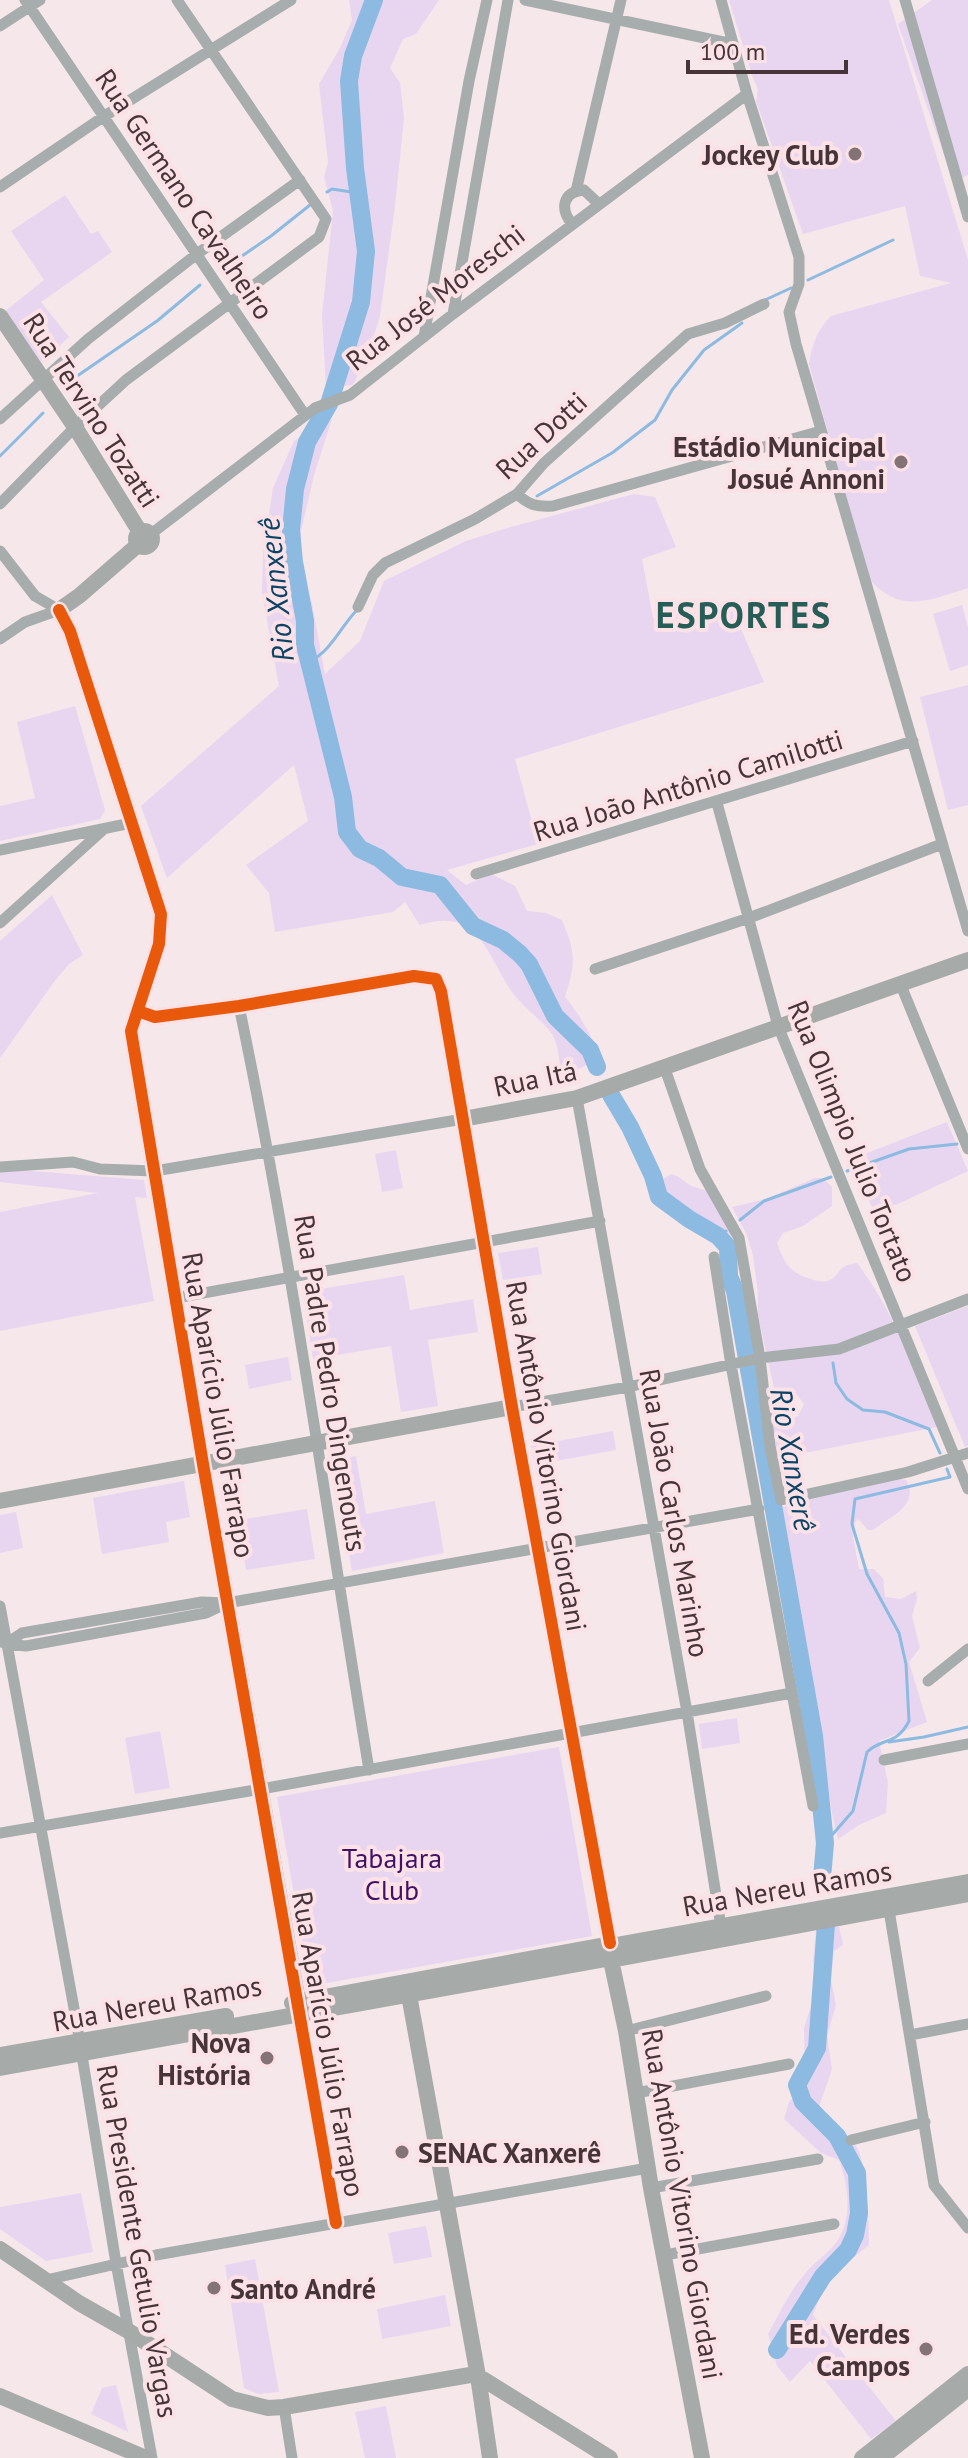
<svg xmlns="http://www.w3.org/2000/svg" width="968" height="2458" viewBox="0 0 968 2458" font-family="'PT Sans',sans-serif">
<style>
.green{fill:#e8d6f1}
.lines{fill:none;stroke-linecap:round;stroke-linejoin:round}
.stream{stroke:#8cbae1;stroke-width:3}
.river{stroke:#8cbae1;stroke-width:18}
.street{stroke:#a6adac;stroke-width:11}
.secondary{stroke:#a6abaa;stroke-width:16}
.cycleway-casing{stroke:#fce1e6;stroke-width:17}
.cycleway{stroke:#e8590c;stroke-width:12}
.poi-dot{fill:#847376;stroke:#fce1e6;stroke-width:3}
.labels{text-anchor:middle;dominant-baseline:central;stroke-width:8;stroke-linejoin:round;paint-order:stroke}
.poi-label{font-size:28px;font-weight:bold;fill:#463538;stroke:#fce1e6;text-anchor:end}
.street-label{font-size:28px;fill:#463538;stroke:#fce1e6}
.park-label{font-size:28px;fill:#401167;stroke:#fce1e6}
.water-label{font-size:30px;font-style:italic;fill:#0b4367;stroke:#fce1e6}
.district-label{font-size:36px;font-weight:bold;letter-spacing:2px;fill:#265e57;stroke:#fce1e6}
</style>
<rect width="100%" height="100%" fill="#f6e7ea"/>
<path class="green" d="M349,0H439L416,34L403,39L390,68L400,83L404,118L395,206L380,316L369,352L353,385L326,387L322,315L333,211L324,177L328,162L319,84L340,48L352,20Z
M729,0H889L968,260V588C929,600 901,615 869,579L809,364C812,345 817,330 831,316L951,283L920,276L905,206L803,234L756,101L758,89L753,78Z
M932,0H968V175L953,181L898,24Z
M65,195L91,234L98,231L112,252L41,302L69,337L42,362L4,312L44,280L11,231Z
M332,419L314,475L301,531V562L312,604L325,674L360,641L384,581L466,541L507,528L634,494L655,497L676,547L642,559L653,617L732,608L764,682L515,759L538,844L447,870L466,885L491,874L515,886L527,911L546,913L562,920C576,954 576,962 565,997C581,1016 591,1035 601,1058L562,1077C559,1064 559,1044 552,1034C540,1018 521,1006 510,989C485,951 478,907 420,925L405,902L393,912L275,932L269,893L246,865L308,821L294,765L167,878L141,806L279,686L262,593L263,553L273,488L294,441Z
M962,605L968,627V665L950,671L933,614Z
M968,685V805L948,810L920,697Z
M75,706L105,810L100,819L0,841V806L35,798L17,722Z
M52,895L83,955L69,964L54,982L0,1058V941Z
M947,1122L968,1171L896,1205L872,1207L849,1160Z
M396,1150L403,1188L382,1192L375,1154Z
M20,1170L144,1180L147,1198L135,1197L154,1301L0,1331V1212L98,1193L0,1182V1172Z
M671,1174C680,1175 684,1183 692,1186C699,1189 704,1189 710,1193L734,1238C711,1220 681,1213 661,1190V1180Z
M815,1178H822L832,1187V1206L803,1226L783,1233L777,1243C784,1263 790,1273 811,1279C817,1281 824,1283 830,1280C844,1271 836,1266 857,1263C895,1313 914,1369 937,1427L784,1457L776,1453L772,1423L798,1416L804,1404L795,1392L779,1393L774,1388L758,1315V1293L753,1255L746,1233L732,1207L766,1199Z
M538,1247L542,1274L503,1280L498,1253Z
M404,1275L410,1310L473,1299L478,1332L428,1340L438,1406L401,1412L391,1346L313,1359L303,1292Z
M968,1306V1446L965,1447L915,1326Z
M288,1357L292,1380L249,1389L245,1365Z
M613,1431L616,1450L534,1465L531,1446Z
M356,1456L366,1514L435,1501L444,1553L352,1571L332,1461Z
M900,1479L906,1480C920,1506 891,1516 873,1530H868L858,1519L855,1522L853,1537L859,1569H874L883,1578L885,1597L901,1599L916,1591L917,1599L912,1616L920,1648L909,1662L927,1722L879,1741L888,1782L886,1813L859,1825L838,1839L832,1813L813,1683L791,1570L783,1545L777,1509L815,1497Z
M184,1481L190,1517L166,1522L169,1542L102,1554L93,1498Z
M307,1509L315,1559L246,1570L239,1520Z
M16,1512L23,1548L0,1553V1515Z
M737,1718L740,1743L702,1749L699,1724Z
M160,1731L170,1788L135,1794L125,1738Z
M559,1747L592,1936L310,1986L277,1797Z
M839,1926L843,1945L834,1951L831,1980L836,2005L827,2036L832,2069L819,2107C830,2121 843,2131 855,2144C867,2158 869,2225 869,2245L827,2279L813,2315L896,2421L871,2439L810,2361L790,2382L777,2366L768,2334C779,2315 789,2292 804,2275C813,2263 826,2255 835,2244C853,2222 849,2185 839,2160L821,2153L784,2119L789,2102L805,2086L804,2028L817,1987L813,1961L816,1930Z
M81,2193L93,2252L46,2261L0,2229V2207Z
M426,2226L432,2257L394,2264L388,2233Z
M255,2259L279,2392L258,2394L244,2388L225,2265Z
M445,2295L451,2326L382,2339L377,2309Z
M116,2385L128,2432L91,2414L102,2388Z
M386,2406L396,2458H365L355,2412Z"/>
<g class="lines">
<path class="stream" d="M327,192L332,189L358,193
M226,267L271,236L310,205
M808,280L893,240
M765,300L791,288
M67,383L157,321L200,285
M0,456L43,413
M537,496L612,453L655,420L672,390L704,350L742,323
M309,662C331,651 340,628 356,611
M847,1171L909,1149L957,1144
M740,1220L764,1201L831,1177
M718,1236L726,1231
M833,1363L836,1383L847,1399L863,1410L885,1412L929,1429L940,1453
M889,1742L924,1737L968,1727
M825,1843L853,1811L867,1752C883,1737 896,1746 909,1721L906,1664L899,1633L867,1574L852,1524L855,1499L950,1477L947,1469"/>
<path class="river" d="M374,0L353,56L349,81L355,168L366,251L361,302L329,404L307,442L295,489L291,530L294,562L305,621V645L343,797L347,832L360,849L379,858L402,877L440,885L473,926L503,940L520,954L529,964L555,1016L590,1050L597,1067
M611,1095L630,1127L653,1176L659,1197L689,1219L718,1236L728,1247L729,1276L735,1291L814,1736L825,1843L822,1878
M777,2350L823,2276L848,2250L855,2235L859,2213L857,2173L837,2136L803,2102L797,2085L817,2048L826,1924"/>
<path class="street" d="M25,0L305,415
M525,0L733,44
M721,0L747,94L799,257V284L789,312L796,344L968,931
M905,0L968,217
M0,26L40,0
M0,187L103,117L291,0
M576,191L621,0
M572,224C560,209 562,192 584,190L599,204
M453,314L508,0
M424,337L469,81L487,0
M0,419L88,339L197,254L300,180
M517,494C529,505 536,507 553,506L821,431
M0,504L75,427L126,380L319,237L326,219L177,0
M151,534L315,408L350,395L453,314L747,94
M0,551L35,596L59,610
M358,607L373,575L385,563L475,519L517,494L544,463L688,334L725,323L764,304
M0,639L25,622L59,610
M717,803L778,1026L968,1489
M0,850L131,823
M476,874L913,741
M0,923L104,829
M595,969L749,918L942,844
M900,983L968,1149
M239,1006C292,1259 327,1515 369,1770
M664,1066L700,1169L739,1238L760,1358L770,1446L781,1500L908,1472L968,1453
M577,1098L687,1712L722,1933
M0,1167L73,1162L100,1169L155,1171L463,1119
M714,1257L731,1365L813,1806
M176,1298L600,1221
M512,1407L628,1387L760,1358L839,1349L968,1299
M0,1606L76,2019L116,2263L152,2458
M1,1642L7,1643L22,1633L202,1602L227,1603L759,1509
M6,1644L26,1646L206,1613L223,1605
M928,1681L968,1649
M884,1760L968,1744
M0,1833L261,1789L792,1693
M888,1904L934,2185L968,2228
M300,2013L336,2223
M626,2031L766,1996
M910,2035L968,2024
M636,2093L789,2064
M851,2140L925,2122
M651,2188L818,2159
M665,2255L834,2224
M46,2280L156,2255L648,2168
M284,2407L292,2458"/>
<path class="secondary" d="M0,316L75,427L140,532
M136 539a8 8 0 1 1 16 0a8 8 0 1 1-16 0Z
M139,544L79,596L59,610L70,631L161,914L159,944L131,1031L203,1464L300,2013
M138,1011L155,1017L239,1006L414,976L436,979L441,991L512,1407L610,1943
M463,1119L577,1098L968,960
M0,1501L512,1407
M616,1945L968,1882
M617,1958L619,1952L618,1946L610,1943L603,1947V1954L606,1959L611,1960L968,1894
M611,1960L626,2031L651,2188L702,2458
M407,1984L478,2376L490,2458
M292,2003L605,1945
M0,2055L226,2016
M0,2068L606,1959
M0,2249L79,2303L130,2332L232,2399L268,2408L284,2407L470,2375L478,2376L610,2458
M0,2396L146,2458
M862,2458L968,2374
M881,2458L968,2389"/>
<g class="cycleway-casing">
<path id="cycleway" d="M59,610L70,631L161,914L159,944L131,1031L203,1464L336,2223
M138,1011L155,1017L239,1006L414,976L436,979L441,991L512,1407L610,1943"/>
</g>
<use href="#cycleway" class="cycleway"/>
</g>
<g class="poi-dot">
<circle cx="855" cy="154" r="8"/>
<circle cx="901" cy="462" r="8"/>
<circle cx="267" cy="2058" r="8"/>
<circle cx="402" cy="2152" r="8"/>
<circle cx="214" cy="2288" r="8"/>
<circle cx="926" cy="2349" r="8"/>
</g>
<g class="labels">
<g class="poi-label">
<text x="839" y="154">Jockey Club</text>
<text x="885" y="446">Estádio Municipal<tspan x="885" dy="32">Josué Annoni</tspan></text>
<text x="251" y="2042">Nova<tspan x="251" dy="32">História</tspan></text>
<text x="418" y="2152" text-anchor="start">SENAC Xanxerê</text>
<text x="230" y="2288" text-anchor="start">Santo André</text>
<text x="910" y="2333">Ed. Verdes<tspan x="910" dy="32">Campos</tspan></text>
</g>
<g class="street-label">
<text transform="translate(185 194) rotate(56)">Rua Germano Cavalheiro</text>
<text transform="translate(435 297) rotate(-38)">Rua José Moreschi</text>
<text transform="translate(92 410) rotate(57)">Rua Tervino Tozatti</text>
<text transform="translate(541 435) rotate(-43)">Rua Dotti</text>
<text transform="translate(688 785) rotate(-17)">Rua João Antônio Camilotti</text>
<text transform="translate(535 1078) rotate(-12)">Rua Itá</text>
<text transform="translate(853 1141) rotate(68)">Rua Olimpio Julio Tortato</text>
<text transform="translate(331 1383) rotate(81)">Rua Padre Pedro Dingenouts</text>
<text transform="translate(219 1405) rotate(80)">Rua Aparício Júlio Farrapo</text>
<text transform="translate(547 1456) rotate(80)">Rua Antônio Vitorino Giordani</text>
<text transform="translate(675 1513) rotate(80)">Rua João Carlos Marinho</text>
<text transform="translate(787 1888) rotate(-10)">Rua Nereu Ramos</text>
<text transform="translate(157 2003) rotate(-10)">Rua Nereu Ramos</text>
<text transform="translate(329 2044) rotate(80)">Rua Aparício Júlio Farrapo</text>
<text transform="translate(683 2204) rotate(80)">Rua Antônio Vitorino Giordani</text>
<text transform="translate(138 2241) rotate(80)">Rua Presidente Getulio Vargas</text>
</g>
<g class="park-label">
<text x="392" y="1857">Tabajara<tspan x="392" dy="32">Club</tspan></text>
</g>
<g class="water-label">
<text transform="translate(275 590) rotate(-96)">Rio Xanxerê</text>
<text transform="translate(794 1459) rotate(80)">Rio Xanxerê</text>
</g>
<g class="district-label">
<text x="744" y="614">ESPORTES</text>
</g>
</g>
<path d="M688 60v12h158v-12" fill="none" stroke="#463538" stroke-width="4"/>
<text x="700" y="60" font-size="24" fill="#463538" stroke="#fce1e6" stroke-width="6" paint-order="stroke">100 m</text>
</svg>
